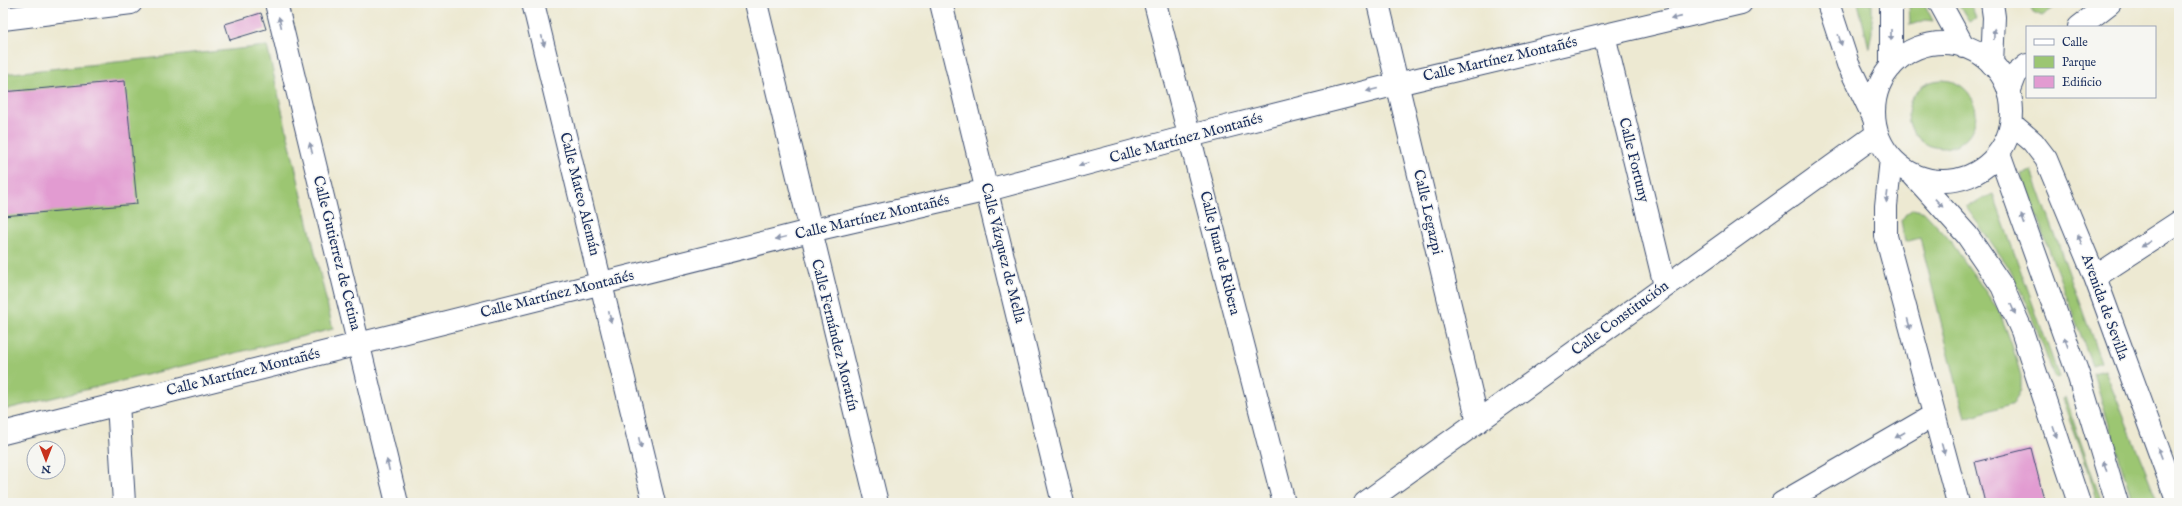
<svg xmlns="http://www.w3.org/2000/svg" width="2182" height="506" viewBox="0 0 2182 506" font-family="'IM FELL English',serif">
<style>
.green{fill:#9cc672;stroke:#5c7a68}
.building{fill:#e29bd1}
.lines{fill:none;stroke-linecap:round;stroke-linejoin:round}
.minor-casing{stroke:#3a4b6f;stroke-width:24}
.secondary-casing{stroke:#3a4b6f;stroke-width:24}
.minor{stroke:#fff;stroke-width:22}
.secondary{stroke:#fff;stroke-width:22}
.oneway{fill:#8d97ae}
.labels{text-anchor:middle;dominant-baseline:central;stroke-width:3;stroke-linejoin:round;paint-order:stroke}
.street-label{font-size:15px;fill:#1b2f5e;stroke:#f6f6f2}
</style>
<rect width="100%" height="100%" fill="#f6f6f2"/>
<filter id="ink" filterUnits="userSpaceOnUse"><feTurbulence type="fractalNoise" baseFrequency=".025" numOctaves="2"/><feDisplacementMap in="SourceGraphic" scale="8" xChannelSelector="R" yChannelSelector="G"/><feConvolveMatrix kernelMatrix="1 2 1 2 8 2 1 2 1" color-interpolation-filters="sRGB"/></filter>
<filter id="wash" filterUnits="userSpaceOnUse"><feTurbulence type="fractalNoise" baseFrequency=".012" numOctaves="4" result="noise"/><feDisplacementMap in="SourceGraphic" scale="16" xChannelSelector="R" yChannelSelector="G"/><feGaussianBlur stdDeviation="0.9" result="paint"/><feColorMatrix in="noise" values="0 0 0 0 0 0 0 0 0 0 0 0 0 0 0 0 0 1.4 0 .05"/><feComposite in="paint" operator="in"/></filter>
<g filter="url(#wash)">
<rect width="100%" height="100%" fill="#ede9d2"/>
<path class="green" d="M1858,3H1872V32L1869,48Z
M1909,3H1924L1933,21L1926,20L1910,25Z
M1958,3H1970L1976,18L1969,21Z
M2029,3H2061L2042,16L2033,12Z
M267,46L333,329L3,410V74Z
M1908 114a34 34 0 1 1 68 0a34 34 0 1 1-68 0Z
M2032,171L2101,362L2092,365L2021,174Z
M1993,194L2059,377L2055,379L2027,304L2008,266L1966,207Z
M1913,209L1924,212L1949,239L1999,311L2012,345L2021,376V389L2014,403L1965,418L1920,238L1905,242L1901,221L1906,214Z
M2105,370L2156,497L2158,503H2133L2093,373Z
M2065,397L2102,503H2098L2087,466L2062,399Z"/>
<g id="blocks">
<path class="building" d="M261,13L266,29L230,40L225,24Z
M125,81L137,204L3,216V92Z
M2031,448L2045,503H1985L1975,462Z"/>
</g>
</g>
<g filter="url(#ink)">
<use href="#blocks" fill-opacity="0" stroke="#3a4b6f" stroke-width="1"/>
<g class="lines">
<g class="minor-casing">
<path id="minor" d="M276,3L397,503
M533,3L654,503
M756,3L877,503
M941,3L1063,503
M1155,3L1284,503
M1378,3L1478,422
M1828,3L1848,64L1874,118
M1992,3L1994,17L1992,64
M3,19L131,3
M2079,27L2110,3
M1604,35L1665,286
M2009,92L2016,74L2027,65
M2012,124L2033,142L2046,159L2095,277L2178,503
M1891,159L1886,206V236L1958,503
M2095,277L2179,222
M118,403L124,503
M3,433L810,231L988,190L1190,136L1397,84L1741,3
M1365,503L1877,134
M1782,503L1934,415"/>
</g>
<g class="secondary-casing">
<path id="secondary" d="M1891,3V67
M1940,3L1964,47
M1874 112a69 69 0 1 1 138 0a69 69 0 1 1-138 0Z
M1999,153L2078,374L2117,503
M1913,175L1967,235L2002,286L2022,331L2079,503"/>
</g>
<use href="#minor" class="minor"/>
<use href="#secondary" class="secondary"/>
</g>
<defs><path id="oneway-solid" d="M-6-.8H1V-3.2L6.5 0L1 3.2V.8H-6Z"/></defs>
<g class="oneway">
<use href="#oneway-solid" transform="translate(1676 18) rotate(167)"/>
<use href="#oneway-solid" transform="translate(280 22) rotate(-104)"/>
<use href="#oneway-solid" transform="translate(1994 34) rotate(-88)"/>
<use href="#oneway-solid" transform="translate(1891 35) rotate(90)"/>
<use href="#oneway-solid" transform="translate(1840 40) rotate(72)"/>
<use href="#oneway-solid" transform="translate(543 41) rotate(76)"/>
<use href="#oneway-solid" transform="translate(1372 90) rotate(166)"/>
<use href="#oneway-solid" transform="translate(311 148) rotate(-104)"/>
<use href="#oneway-solid" transform="translate(1084 164) rotate(165)"/>
<use href="#oneway-solid" transform="translate(1887 197) rotate(97)"/>
<use href="#oneway-solid" transform="translate(1939 203) rotate(47)"/>
<use href="#oneway-solid" transform="translate(2023 219) rotate(-110)"/>
<use href="#oneway-solid" transform="translate(781 238) rotate(166)"/>
<use href="#oneway-solid" transform="translate(2080 240) rotate(-113)"/>
<use href="#oneway-solid" transform="translate(2146 244) rotate(147)"/>
<use href="#oneway-solid" transform="translate(2013 309) rotate(66)"/>
<use href="#oneway-solid" transform="translate(610 317) rotate(77)"/>
<use href="#oneway-solid" transform="translate(1909 324) rotate(74)"/>
<use href="#oneway-solid" transform="translate(2066 342) rotate(-110)"/>
<use href="#oneway-solid" transform="translate(2055 432) rotate(71)"/>
<use href="#oneway-solid" transform="translate(1900 435) rotate(150)"/>
<use href="#oneway-solid" transform="translate(640 443) rotate(77)"/>
<use href="#oneway-solid" transform="translate(1943 449) rotate(75)"/>
<use href="#oneway-solid" transform="translate(2160 453) rotate(-111)"/>
<use href="#oneway-solid" transform="translate(388 465) rotate(-103)"/>
<use href="#oneway-solid" transform="translate(2105 466) rotate(-107)"/>
</g>
</g>
<g class="labels">
<g class="street-label">
<text transform="translate(1500 59) rotate(-13)">Calle Martínez Montañés</text>
<text transform="translate(1186 138) rotate(-15)">Calle Martínez Montañés</text>
<text transform="translate(1634 160) rotate(76)">Calle Fortuny</text>
<text transform="translate(580 194) rotate(76)">Calle Mateo Alemán</text>
<text transform="translate(1428 212) rotate(77)">Calle Legazpi</text>
<text transform="translate(872 217) rotate(-13)">Calle Martínez Montañés</text>
<text transform="translate(337 253) rotate(76)">Calle Gutierrez de Cetina</text>
<text transform="translate(1003 253) rotate(76)">Calle Vázquez de Mella</text>
<text transform="translate(1220 253) rotate(76)">Calle Juan de Ribera</text>
<text transform="translate(557 294) rotate(-14)">Calle Martínez Montañés</text>
<text transform="translate(2105 307) rotate(70)">Avenida de Sevilla</text>
<text transform="translate(1620 318) rotate(-36)">Calle Constitución</text>
<text transform="translate(835 335) rotate(76)">Calle Fernández Moratín</text>
<text transform="translate(243 372) rotate(-14)">Calle Martínez Montañés</text>
</g>
</g>
<rect width="2182" height="506" fill="none" stroke="#f6f6f2" stroke-width="16"/>
<rect x="2026" y="26" width="130" height="72" fill="#f6f6f2" stroke="#9ea6b7"/>
<rect x="2034" y="39" width="20" height="6" fill="#ffffff" stroke="#9ea6b7"/>
<text x="2062" y="46" font-size="12" fill="#1b2f5e">Calle</text>
<rect x="2034" y="56" width="20" height="12" fill="#9cc672" stroke="#9ea6b7"/>
<text x="2062" y="66" font-size="12" fill="#1b2f5e">Parque</text>
<rect x="2034" y="76" width="20" height="12" fill="#e29bd1" stroke="#9ea6b7"/>
<text x="2062" y="86" font-size="12" fill="#1b2f5e">Edificio</text>
<g transform="translate(46 460) rotate(180)"><circle r="19" fill="#f6f6f2" stroke="#9ea6b7"/>
<path d="M0-3L7 15L0 10L-7 15Z" fill="#c8321e"/>
<text y="-6" font-size="11" font-weight="bold" text-anchor="middle" fill="#1b2f5e">N</text>
</g>
</svg>
